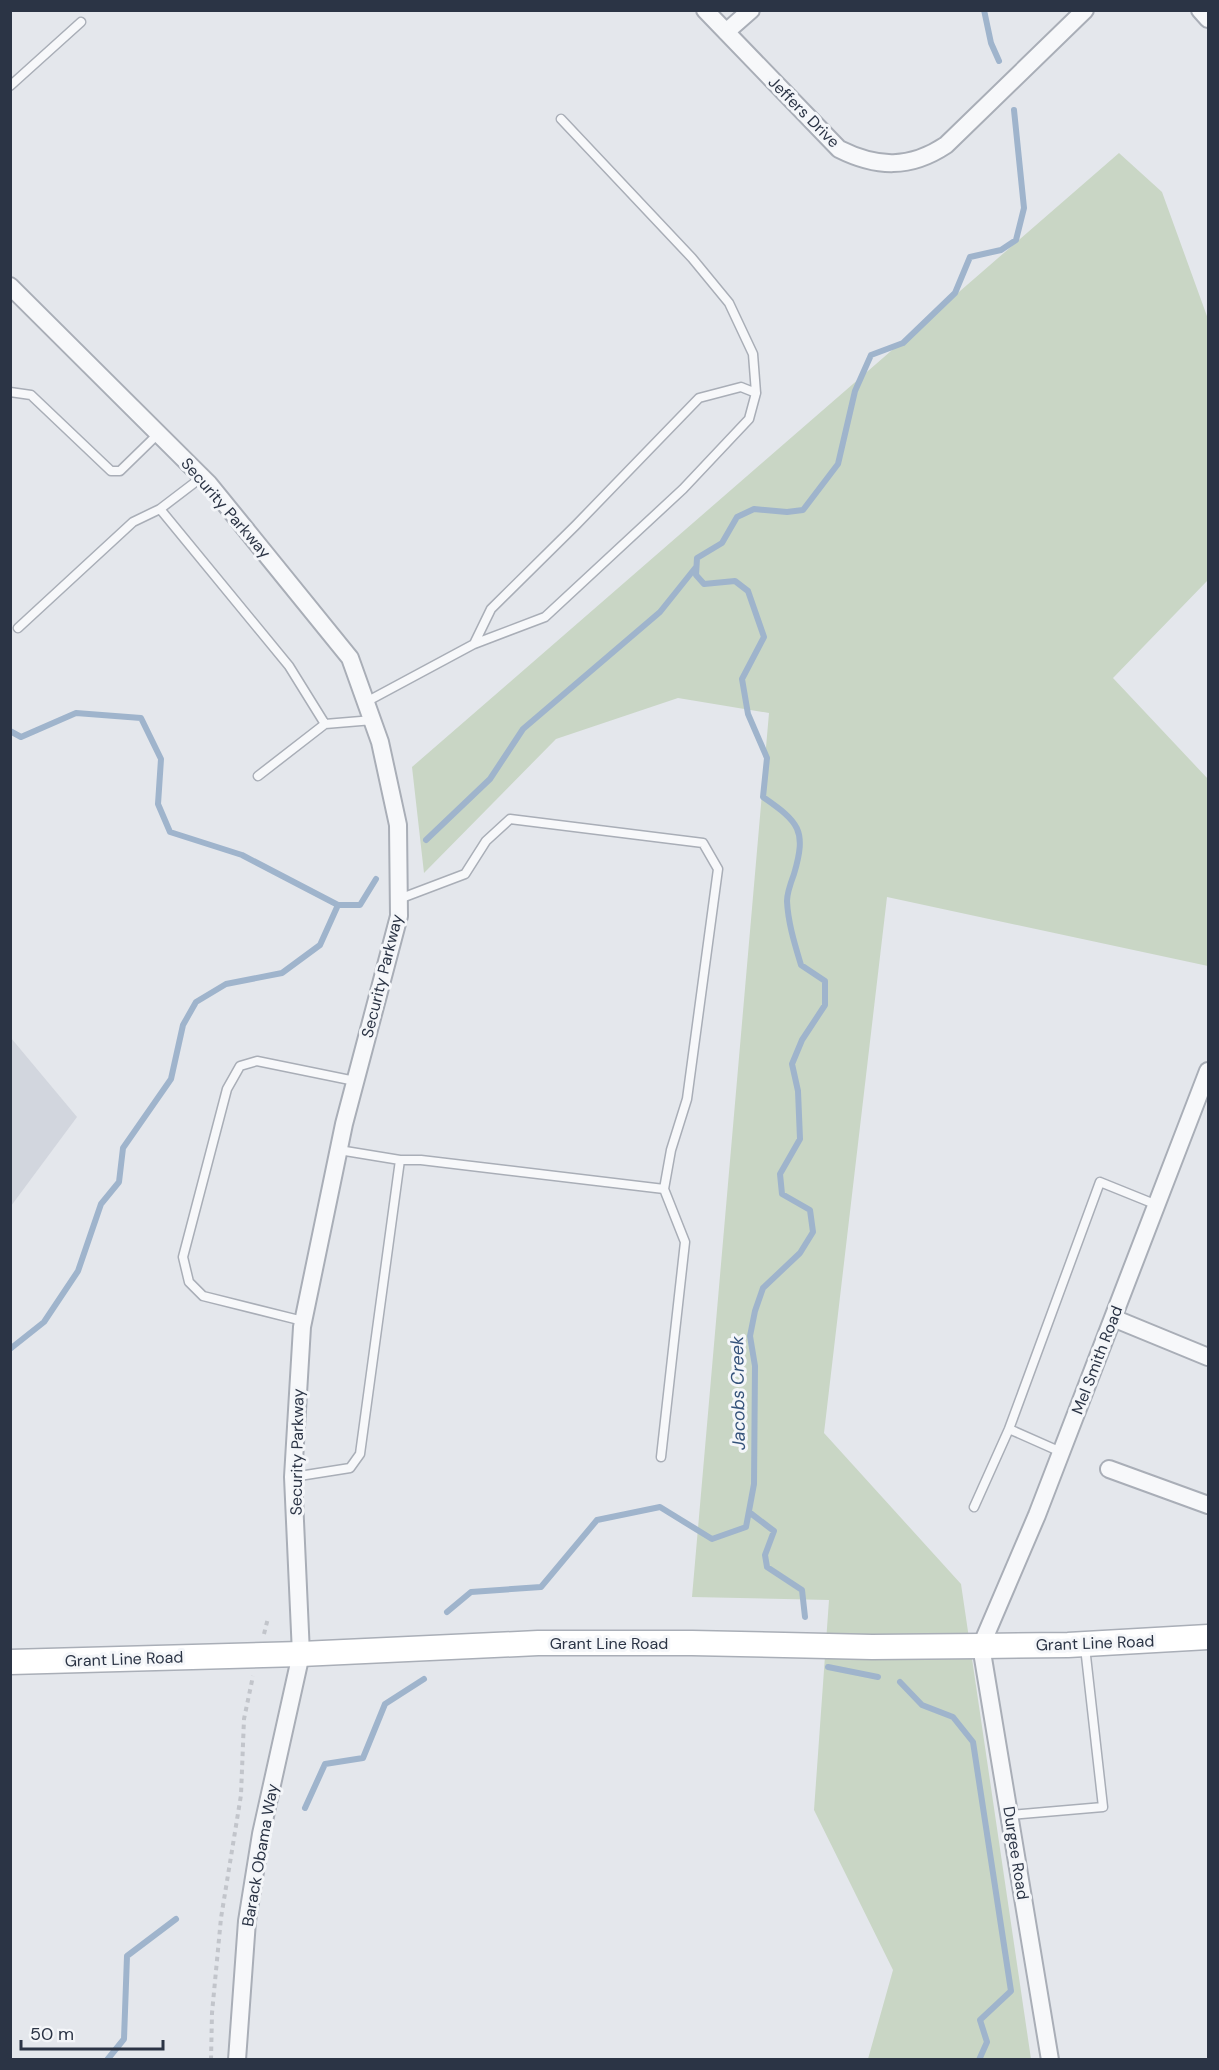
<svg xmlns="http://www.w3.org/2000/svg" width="1219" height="2070" viewBox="0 0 1219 2070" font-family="'DM Sans',sans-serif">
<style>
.built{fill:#d2d6de}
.green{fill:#c9d6c5}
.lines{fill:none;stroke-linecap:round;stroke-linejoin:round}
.stream{stroke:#9fb4cc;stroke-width:6}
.service-casing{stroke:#a9aeb7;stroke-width:11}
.minor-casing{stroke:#a9aeb7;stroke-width:20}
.secondary-casing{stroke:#a9aeb7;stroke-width:27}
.path{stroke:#c2c5cb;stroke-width:4;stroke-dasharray:4.5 4.5;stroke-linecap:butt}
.service{stroke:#f7f8fa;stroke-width:8}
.minor{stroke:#f7f8fa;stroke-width:16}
.secondary{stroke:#fff;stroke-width:24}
.labels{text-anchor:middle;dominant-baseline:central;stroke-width:6;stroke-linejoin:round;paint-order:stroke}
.street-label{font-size:16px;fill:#2b3445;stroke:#f4f6f9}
.water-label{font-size:18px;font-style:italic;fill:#34527a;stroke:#f4f6f9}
</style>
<rect width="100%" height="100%" fill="#e4e7ec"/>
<path class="built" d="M11,1038L77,1117L11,1206Z"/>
<path class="green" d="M1119,153L1162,192L1208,319V580L1113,678L1208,779V966L887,897L824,1433L961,1584L1031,2059H868L893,1970L814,1810L829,1600L692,1597L769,713L678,698L556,739L424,873L412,767Z"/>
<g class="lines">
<path class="stream" d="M984,10L991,43L999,61
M10,731L21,737L76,713L141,718L161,759L158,804L170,832L242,855L338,905H360L376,879
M426,840L490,779L523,729L660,612L696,567
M10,1349L44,1322L78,1271L101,1204L119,1182L123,1148L171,1079L183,1025L196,1002L226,984L282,973L320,945L338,905
M749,1512L774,1531L765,1555L767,1567L802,1590L805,1617
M447,1612L471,1592L541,1587L597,1520L660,1507L712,1539L746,1527L754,1484L755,1366L750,1336L755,1311L763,1288L800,1253L813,1232L810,1210L782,1194L780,1174L800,1139L798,1091L792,1064L802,1040L825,1005V981L801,965C795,945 788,923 787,901C787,893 791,882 794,874C807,830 799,822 763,797L767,758L748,714L742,679L764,637L748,591L735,581L704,584L696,575L697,558L722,543L737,517L754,509L787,512L803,510L838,464L855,391L871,355L903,343L955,293L970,257L1001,250L1016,240L1024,208L1014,110
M828,1667L878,1677
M900,1682L922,1705L953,1717L973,1742L1011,1991L980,2020L987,2042L979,2060
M305,1808L325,1764L363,1758L385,1704L424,1679
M107,2060L124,2039L127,1956L176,1919"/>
<g class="service-casing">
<path id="service" d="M10,86L81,22
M561,119L692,258L729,303L753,354L756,393
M10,392L31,395L111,471H120L158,434
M202,477L160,509L289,666L325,724
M18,628L133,522L160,509
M366,702L474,644L491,609L576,525L699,398L741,387L756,393L749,419L683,489L545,617L474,644
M258,776L325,724L373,720
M339,1150L400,1160
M303,1321L203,1296L189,1282L183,1257L227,1089L240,1066L257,1061L355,1081
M1009,1429L1061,1452
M661,1457L685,1242L664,1189
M293,1477L350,1468L360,1454L400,1160H421L664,1189L671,1150L687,1099L718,869L703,843L510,819L486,841L465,874L399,899
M974,1507L1009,1429L1100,1182L1157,1205
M1009,1815L1103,1807L1085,1647"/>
</g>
<g class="minor-casing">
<path id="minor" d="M705,10L839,149C877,168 910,169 946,145L1085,10
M1200,10L1208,19
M726,32L751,10
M10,286L209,484L350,658L380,742L398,825L399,916L344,1124L302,1327L293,1477L301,1654L261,1834L247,1921L237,2060
M1113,1318L1208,1357
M1109,1469L1208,1505
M1050,2060L981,1646L1037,1515L1208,1071"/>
</g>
<g class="secondary-casing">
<path id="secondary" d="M10,1662L301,1654L538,1643H692L872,1647L981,1646L1068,1645L1208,1637"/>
</g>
<path class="path" d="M264,1634L268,1618
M211,2060L212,2013L221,1918L241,1795L244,1719L253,1676"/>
<use href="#service" class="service"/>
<use href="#minor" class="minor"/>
<use href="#secondary" class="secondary"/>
</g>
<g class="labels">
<g class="street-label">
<text transform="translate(804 112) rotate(45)">Jeffers Drive</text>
<text transform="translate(226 508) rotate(49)">Security Parkway</text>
<text transform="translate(382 976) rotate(-76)">Security Parkway</text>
<text transform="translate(1097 1360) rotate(-69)">Mel Smith Road</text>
<text transform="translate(297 1452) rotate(-89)">Security Parkway</text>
<text x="609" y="1643">Grant Line Road</text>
<text transform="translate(1095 1643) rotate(-2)">Grant Line Road</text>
<text transform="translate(124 1659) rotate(-2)">Grant Line Road</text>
<text transform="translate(1016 1853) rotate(81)">Durgee Road</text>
<text transform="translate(260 1855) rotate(-80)">Barack Obama Way</text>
</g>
<g class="water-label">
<text transform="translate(738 1393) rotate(-91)">Jacobs Creek</text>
</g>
</g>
<rect width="1219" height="2070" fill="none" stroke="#2b3445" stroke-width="24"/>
<path d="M21 2040v9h142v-9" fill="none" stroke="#2b3445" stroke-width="3"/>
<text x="30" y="2040" font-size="18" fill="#2b3445" stroke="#f4f6f9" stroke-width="4.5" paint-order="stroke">50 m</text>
</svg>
